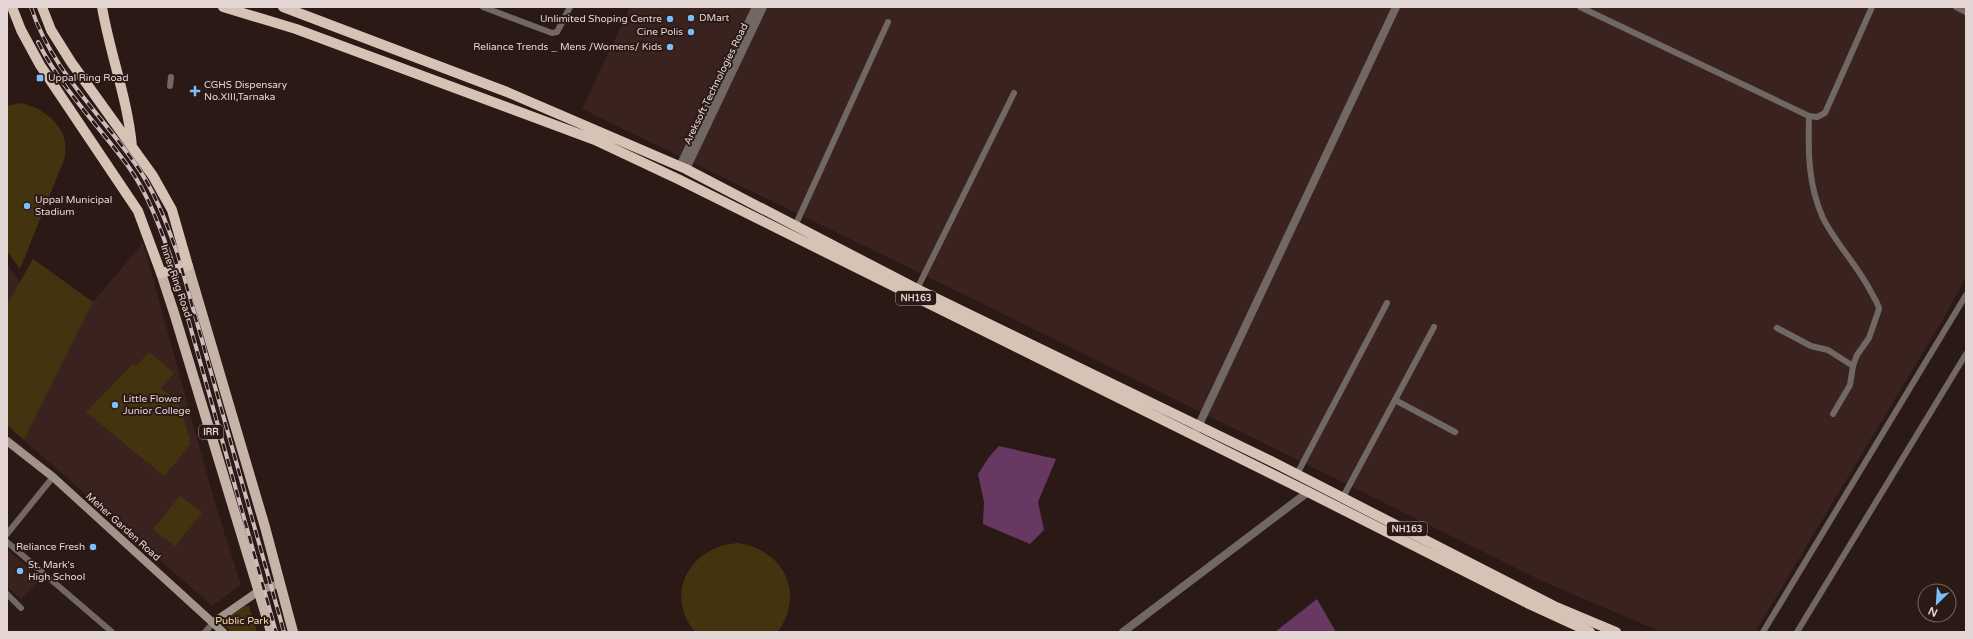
<svg xmlns="http://www.w3.org/2000/svg" width="1973" height="639" viewBox="0 0 1973 639" font-family="'Varela Round',sans-serif">
<style>
.built{fill:#3a221f}
.green{fill:#44330f}
.water{fill:#673862}
.lines{fill:none;stroke-linecap:round;stroke-linejoin:round}
.minor{stroke:#716863;stroke-width:6}
.tertiary{stroke:#716863;stroke-width:8}
.secondary{stroke:#a1938a;stroke-width:8}
.primary{stroke:#c6b4a8;stroke-width:10}
.trunk{stroke:#d6c3b6;stroke-width:10}
.rail-casing{stroke:#ccbdbc;stroke-width:4}
.rail{stroke:#2b1916;stroke-width:2.5;stroke-dasharray:8;stroke-linecap:butt}
.poi-dot{fill:#7dbef9;stroke:#2b1916;stroke-width:1.5}
.labels{text-anchor:middle;dominant-baseline:central;stroke-width:4;stroke-linejoin:round;paint-order:stroke}
.shield{fill:#2b1916;stroke:#ac9d9b;stroke-width:1}
.shield-label{font-size:9px;font-weight:bold;fill:#e3d5d4}
.poi-label{font-size:10px;fill:#e3d5d4;stroke:#2b1916;text-anchor:start}
.street-label{font-size:10px;fill:#e3d5d4;stroke:#2b1916}
.park-label{font-size:10px;fill:#fadead;stroke:#2b1916}
</style>
<rect width="100%" height="100%" fill="#2b1916"/>
<path class="built" d="M630,7H1966V277L1946,314L1755,632H1662L1544,582L918,272L582,109Z
M143,243L215,503L241,585L212,606L24,440L93,302Z
M7,264L20,282L7,305Z
M7,550L42,578L21,599L7,587Z"/>
<path class="green" d="M21,103C39,107 62,121 65,142C66,148 65,154 64,160L20,269L7,251V106Z
M33,259L93,302L24,440L7,425V305Z
M149,352L174,373L161,388L179,403L191,444L164,476L86,412L133,364L136,366Z
M180,496L202,513L175,546L153,529Z
M738,543C784,550 805,593 778,632H695C663,593 691,546 738,543Z
M245,606H249L257,632H231L220,621Z"/>
<path class="water" d="M999,446L1056,459L1038,502L1044,530L1030,544L983,524L984,502L978,474L989,457Z
M1317,599L1336,632H1275Z"/>
<g class="lines">
<path class="minor" d="M483,7L552,33L557,32L570,7
M1580,7L1809,116L1817,117L1825,113L1872,7
M1956,7L1966,12
M170,86L171,77
M1809,116C1808,151 1808,185 1823,218C1836,244 1858,266 1871,292C1874,298 1878,303 1879,309L1869,338L1857,355L1853,366L1850,385L1833,414
M795,226L888,22
M917,289L1014,93
M1777,328L1811,346L1828,350L1853,366
M1395,400L1455,432
M1297,474L1387,303
M1343,497L1434,327
M7,534L53,477
M7,542L112,632
M7,594L21,608
M205,632L214,622
M1763,632L1966,295
M1797,632L1966,354"/>
<path class="tertiary" d="M680,166L756,7
M686,169L763,7
M1196,431L1396,7
M1123,632L1308,492"/>
<path class="secondary" d="M7,441L53,477L223,632
M214,622L260,590L279,584"/>
<path class="primary" d="M188,266L265,527L293,632
M161,273L175,316L271,632"/>
<path class="trunk" d="M12,7L21,30L40,65L138,211L161,273L188,266L172,210L153,176L71,62L51,30L42,7
M102,7C110,54 128,100 132,147
M223,7L296,29L595,140L680,180L1308,492L1529,604L1590,632
M283,7L507,92L686,169L917,289L1271,461L1554,606L1616,632"/>
<g class="rail-casing">
<path id="rail" d="M31,7C51,69 98,111 134,162C155,191 166,222 178,255L284,632
M38,42C61,88 98,125 128,166C148,194 159,225 171,258L276,632"/>
</g>
<use href="#rail" class="rail"/>
</g>
<g class="poi-dot">
<circle cx="691" cy="18" r="4"/>
<circle cx="670" cy="19" r="4"/>
<circle cx="691" cy="32" r="4"/>
<circle cx="670" cy="47" r="4"/>
<rect x="36" y="74" width="8" height="8" rx="2"/>
<path d="M193 85h4v4h4v4h-4v4h-4v-4h-4v-4h4z"/>
<circle cx="27" cy="206" r="4"/>
<circle cx="115" cy="405" r="4"/>
<circle cx="93" cy="547" r="4"/>
<circle cx="20" cy="571" r="4"/>
</g>
<g class="labels">
<g class="shield">
<rect x="896" y="291" width="40" height="14" rx="3"/>
<rect x="199" y="425" width="24" height="14" rx="3"/>
<rect x="1387" y="522" width="40" height="14" rx="3"/>
</g>
<g class="shield-label">
<text x="916" y="298">NH163</text>
<text x="211" y="432">IRR</text>
<text x="1407" y="529">NH163</text>
</g>
<g class="poi-label">
<text x="699" y="18">DMart</text>
<text x="662" y="19" text-anchor="end">Unlimited Shoping Centre</text>
<text x="683" y="32" text-anchor="end">Cine Polis</text>
<text x="662" y="47" text-anchor="end">Reliance Trends _ Mens /Womens/ Kids</text>
<text x="48" y="78">Uppal Ring Road</text>
<text x="204" y="85">CGHS Dispensary<tspan x="204" dy="12">No.XIII,Tarnaka</tspan></text>
<text x="35" y="200">Uppal Municipal<tspan x="35" dy="12">Stadium</tspan></text>
<text x="123" y="399">Little Flower<tspan x="123" dy="12">Junior College</tspan></text>
<text x="85" y="547" text-anchor="end">Reliance Fresh</text>
<text x="28" y="565">St. Mark's<tspan x="28" dy="12">High School</tspan></text>
</g>
<g class="street-label">
<text transform="translate(716 84) rotate(-64)">Areksoft Technologies Road</text>
<text transform="translate(176 281) rotate(71)">Inner Ring Road</text>
<text transform="translate(123 527) rotate(42)">Meher Garden Road</text>
</g>
<g class="park-label">
<text x="242" y="621">Public Park</text>
</g>
</g>
<rect width="1973" height="639" fill="none" stroke="#e3d5d4" stroke-width="16"/>
<g transform="translate(1937 603) rotate(205)"><circle r="19" fill="#2b1916" stroke="#756462"/>
<path d="M0-3L7 15L0 10L-7 15Z" fill="#7dbef9"/>
<text y="-6" font-size="11" font-weight="bold" text-anchor="middle" fill="#e3d5d4">N</text>
</g>
</svg>
